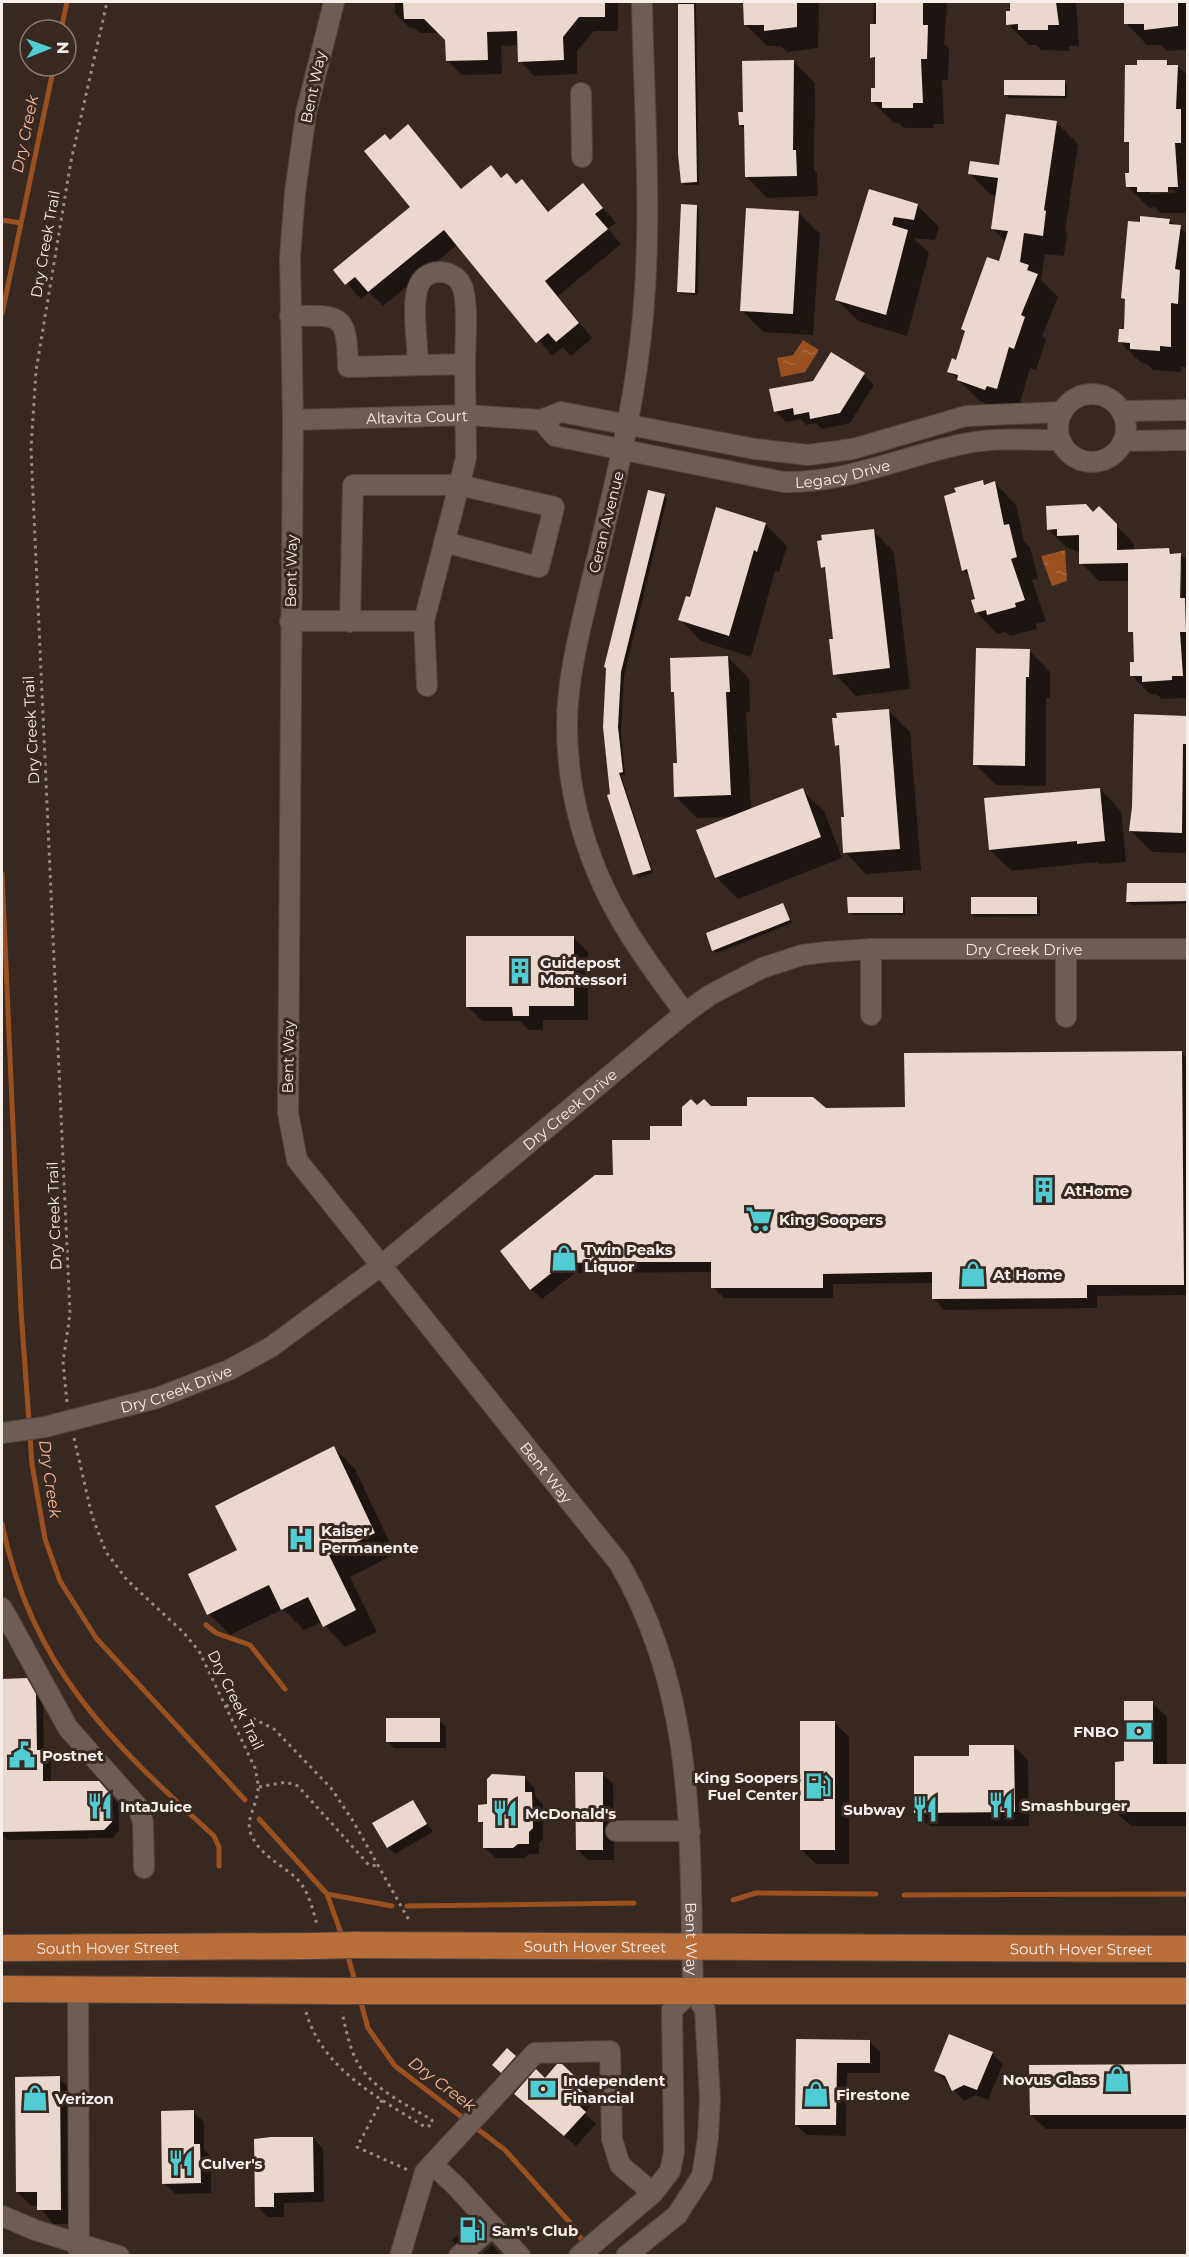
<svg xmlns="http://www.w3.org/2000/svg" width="1189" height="2257" viewBox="0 0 1189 2257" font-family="Montserrat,sans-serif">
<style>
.water{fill:url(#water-ripples)}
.shadow{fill:#0007;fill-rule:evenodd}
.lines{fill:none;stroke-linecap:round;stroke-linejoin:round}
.stream{stroke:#9b501f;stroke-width:5}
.building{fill:#ead7cd}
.minor-casing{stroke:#524640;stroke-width:22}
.major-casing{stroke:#524640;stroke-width:28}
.path{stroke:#978b84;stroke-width:3;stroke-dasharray:3 4.5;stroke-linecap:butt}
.minor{stroke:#6d5d55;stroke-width:20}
.major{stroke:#b96d39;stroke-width:26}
.major-bridge-casing{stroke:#524640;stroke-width:28;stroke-linecap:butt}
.major-bridge{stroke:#b96d39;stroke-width:26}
.labels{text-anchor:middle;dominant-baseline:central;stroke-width:6;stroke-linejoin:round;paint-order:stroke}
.street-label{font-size:15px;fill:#f8eee9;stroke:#372921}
.poi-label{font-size:15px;font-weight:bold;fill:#f8eee9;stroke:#372921;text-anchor:start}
.water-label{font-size:16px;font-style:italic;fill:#fbbb98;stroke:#372921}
</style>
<defs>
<pattern id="water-ripples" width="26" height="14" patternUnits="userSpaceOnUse" patternTransform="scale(1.5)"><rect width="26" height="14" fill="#9b501f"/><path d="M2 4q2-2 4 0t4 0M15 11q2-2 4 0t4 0" fill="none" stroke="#aa6a40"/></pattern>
</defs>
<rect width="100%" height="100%" fill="#372921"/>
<path class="water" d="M803,340L819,350L805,372L781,377L777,358L793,355Z
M1065,550L1067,581L1052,586L1041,556Z"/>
<path class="shadow" d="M395,2H618V31H594L577,51V74L534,76L520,61L519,45L501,46L502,74L461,75L447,60L446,39L440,33H420L414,28H410L395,13Z
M679,2H696L699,185H685L682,182L679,154Z
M744,2H819L818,48L787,52L781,46H767L745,24Z
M874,2H945L947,4L944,44L949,48L948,80H942L944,124H933L934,128H905L899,123H894L872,101L876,89L877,62L872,57Z
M1011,2H1083H1076L1079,46H1069V51L1041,50L1036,45H1029L1008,24Z
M1125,2H1188V49L1167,51L1161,45H1147L1126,23Z
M793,61L815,83L814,170L817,173L818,196L767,198L746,176L745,130L740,125L744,113Z
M1166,61L1171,66H1178L1188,76V213H1160L1155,207L1149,208L1127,186L1131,175V147L1126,142ZM1175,190V193L1150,194V191Z
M1064,82L1067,85V98H1009L1006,95Z
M1056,122L1078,144L1065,231L1067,233L1064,256L1045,254L1041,280L1058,297L1042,336L1046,340L1036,370L1030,368L1018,410L1007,411L980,401L949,371L957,362L966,333L962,329L1000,263L1006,242L993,229L997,196L991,195L970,174L1000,166Z
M408,126L462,190L490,167L502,179L517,185L522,181L550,212L583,185L616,223L608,229L621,244L558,296L592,338L571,356L563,347L552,356L458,244L383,306L369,292L361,299L335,270L412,207L390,141Z
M870,191L918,206L939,227L935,240L913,238L929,253L907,336L858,321L837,300Z
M696,206L699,209L698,295L681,294L678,291Z
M798,212L820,234L813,335L763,332L742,310Z
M1169,220L1188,234V367H1181V372L1153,370L1147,364L1141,363L1120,342L1125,331L1127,302L1122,298Z
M864,375L874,385L850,423L822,429L816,423L806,425L800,419L786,422L775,411Z
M982,481L986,485L995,483L1016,505L1024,541L1030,547L1038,578L1032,580L1046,621L1036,624L1037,629L1010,636L1005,632L997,634L976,612L977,600L970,577L963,570Z
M664,495L667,499L624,676L621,731L625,775H621L653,873L638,878L609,796L612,795L608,669Z
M1099,508L1134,544V551L1169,550L1174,555H1181L1188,562V698L1162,699L1156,694H1150L1132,676L1135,664V636L1130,631V581H1099L1081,563V553L1066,547L1048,529L1093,514ZM1179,566H1182L1181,606L1178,605Z
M717,509L766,525L787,546L779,572L775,571L751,657L701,641L680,619L691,599Z
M873,531L894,552L910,689L856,696L835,674L834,640L827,572L822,567L823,542Z
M1029,650L1050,672V698H1046V786L996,785L975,764Z
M728,657L749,679L750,712L746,713L751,810L802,790L824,811L842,858L738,899L716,877L732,817L697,818L675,796L678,764L676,695L673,691Z
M888,710L910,732L921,870L866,874L845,852L846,818L841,749L836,745Z
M1186,717L1188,853L1152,852L1131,831Z
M1100,789L1121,811L1126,862L1100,864L1097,862L1012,871L990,850Z
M1188,884V904L1131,905L1128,902Z
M1037,898L1040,901V916L976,917L972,914Z
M902,899L905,902V915H853L849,912Z
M783,905L792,923L717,953L714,950Z
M573,937L588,952V1020H543V1030H529L520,1021H482L468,1007Z
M1182,1053L1188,1059V1295L1097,1296V1308L944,1310L934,1299L933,1283L833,1284V1298H724L713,1287V1272L575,1273L542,1299L531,1289L614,1177L651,1141L683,1127L697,1107L906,1109Z
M334,1448L355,1469L395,1554L350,1577L377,1632L345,1647L322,1622L304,1630L283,1609L230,1635L209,1614L239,1551Z
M26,1680L43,1704L44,1754L51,1760V1783L107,1791L119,1804V1831L112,1838L7,1840L2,1834V1681Z
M1152,1703L1167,1717V1766H1188V1826H1131L1116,1812L1126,1763Z
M439,1720L446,1727V1748H394L387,1741Z
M834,1722L849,1737V1864H816L801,1849Z
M1014,1746L1028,1761L1029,1826H930L916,1812L971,1758Z
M602,1773L613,1784L614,1860H588L578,1850Z
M524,1777L535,1788V1797L543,1804V1839L539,1843V1854H529L524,1858H495L484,1847V1826L480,1821L488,1806Z
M412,1802L433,1832L395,1854L388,1847Z
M797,2041H869L880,2052V2073H847L846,2136L807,2135L796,2125Z
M507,2051L525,2068L512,2082L494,2064Z
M992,2053L1003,2064L988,2100L976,2095L964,2101L936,2071Z
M562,2066L591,2095L587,2099L593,2104L584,2113L596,2124L576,2146L526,2104L545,2080Z
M1188,2066V2129H1046L1031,2115Z
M59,2078L73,2092L75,2224H53L39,2206H32L17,2192Z
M193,2111L204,2122V2150L211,2156V2193L175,2194L164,2183Z
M313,2138L323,2149L324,2202L284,2203V2217H267L257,2206Z
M472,2223L477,2229L458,2247L452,2240Z
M492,2245L501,2256H480Z"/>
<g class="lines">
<path class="stream" d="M61,30L67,2
M2,220L21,223
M2,314L54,66
M2,874L21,1310L32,1464L45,1539L60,1581L96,1638L245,1800
M2,1524C32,1668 110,1741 214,1836L219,1847V1866
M206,1625L216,1633L250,1645L285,1689
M259,1819L327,1894L343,1939
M327,1894L392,1906
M904,1895L1188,1894
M733,1900L756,1893L876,1894
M407,1906L634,1903
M347,1953L356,1985
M360,1999L368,2028L395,2066L505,2150L573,2226L585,2245"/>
</g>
<path class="building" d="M403,2H605V17H579L563,37L564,60L518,62L517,31L487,32L488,60L446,61L445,40L424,19H404Z
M743,2H797V27L764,31V25H744Z
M876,2H923V25H928L927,59H921L923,103H913V108H882V102H871V88H875V57L870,58V24H876Z
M1010,2H1056L1059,25H1048V30H1018V24L1006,25V11H1010Z
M1124,2H1178V26L1144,30V24H1124Z
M678,4H694L697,182L681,183L678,154Z
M794,60L793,150H796L797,176L745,177L744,125H739L738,112H743L742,61Z
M1137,60H1167V65H1178L1176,109H1181V143H1175L1178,187H1168V192H1137V187H1126L1125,173H1129V142H1124L1125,65H1137Z
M1004,80H1065V96L1004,95Z
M1006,114L1057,121L1044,210L1046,211L1043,236L1024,233L1020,262L1029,265L1027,270L1038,274L1021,315L1025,317L1014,349L1009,347L997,389L987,386L985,390L957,380L958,375L947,372L952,358L956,360L965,331L961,329L987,257L999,261L1008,231L991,229L998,178L968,174L970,161L999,165Z
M408,124L461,189L491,165L501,178L507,173L516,184L522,179L548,212L583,183L603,208L595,214L608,229L545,281L579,323L556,342L548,333L536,343L444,230L368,292L355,277L345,285L333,270L410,207L364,151L385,134L390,140Z
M869,189L918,204L914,220L894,217L892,225L908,230L886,315L835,300Z
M681,204L697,205L695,293L677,292Z
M746,208L799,211L793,314L740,311Z
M1140,216L1170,219L1169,224L1181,225L1175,269L1180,270L1178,304L1171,303V347L1160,346V351L1130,349V343L1118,342L1119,329H1124L1125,299L1121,298L1128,221L1140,222Z
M831,352L865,373L840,413L810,419L809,412L794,415L793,408L774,412L769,389L813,381Z
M983,480L984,485L995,481L1004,525L1009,524L1017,557L1011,559L1025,600L1015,603L1016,607L987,615L986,610L975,613L971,600L975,599L967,569L962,571L944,496L956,492L954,488Z
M648,490L665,494L621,672L618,727L623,772L619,773L651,870L633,875L607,795L610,794L603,727L606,668L604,667Z
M1086,504L1093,512L1099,506L1117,524V550L1169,548L1170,554L1181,553L1180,598H1185L1186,632H1180L1183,676H1172V680L1142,682V676H1130V662H1134L1133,632H1128V563L1079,564V535L1057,536V529L1047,530L1046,506Z
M716,507L766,523L757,552L754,550L729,636L678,620L686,596L690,597Z
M874,529L890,668L833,675L829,639H833L825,567L821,568L817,541L822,540L821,535Z
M976,648L1030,649L1029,677H1026L1025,766L973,765Z
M728,656L730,692H726L731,795L674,797L673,763H677L674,692H671L670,658Z
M889,709L900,849L843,853L841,817H844L839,745L835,746L832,718H837L836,713Z
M1134,714L1187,716L1186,744H1183L1182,833L1129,831L1132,807Z
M803,788L821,837L715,878L696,830Z
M1100,788L1105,841L1077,844V841L989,850L984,798Z
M1127,883H1188V901L1126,902Z
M847,897H903V913H848Z
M971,897H1037V914H971Z
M783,903L790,920L712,951L706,933Z
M466,936H574V1006H529V1016H513L512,1007H466Z
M1182,1051L1184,1285H1087V1298L932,1299V1272L823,1274V1288H711V1262H613L564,1263L530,1290L500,1251L595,1175H613L612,1140H650V1126H682V1107L691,1099L697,1105L704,1099L711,1106H747V1097H813L826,1108L905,1107L904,1053Z
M334,1446L375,1533L329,1555L356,1610L323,1627L308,1597L281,1610L269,1585L207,1615L188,1574L237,1550L215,1506Z
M27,1678L36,1694L37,1750H43V1781H99L111,1795L112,1822L104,1830L2,1832V1679Z
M1124,1701H1153V1764H1188V1812H1115V1762L1124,1761Z
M386,1718H440V1742H386Z
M800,1721H835V1850H800Z
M969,1745H1014L1015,1812L914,1813V1756H969Z
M575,1772H603V1850H576Z
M492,1774L525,1776V1792H532L533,1828L529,1832V1844H518L513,1848H483V1822H478V1805L487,1804V1779Z
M413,1800L427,1824L387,1848L372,1823Z
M949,2034L993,2052L977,2090L964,2085L952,2091L945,2076L934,2071Z
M796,2039L870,2040V2063H837L836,2125H795Z
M507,2048L516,2056L501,2073L492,2065Z
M557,2064H562L582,2083L577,2087L583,2092L574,2101L586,2112L564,2136L514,2094L536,2069L545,2078Z
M1188,2064V2115H1030L1029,2065Z
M60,2076L61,2210H37V2192H16L15,2077Z
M194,2110V2144H200L201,2183L162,2184L161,2111Z
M271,2137H313L314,2192L274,2193V2207H255L254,2139Z"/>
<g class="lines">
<g class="minor-casing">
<g id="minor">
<path id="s1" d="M334,2L306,113L295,193L290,257L293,420L288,1113L297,1160L619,1563C698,1698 689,1840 693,1990L705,2010L710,2099L708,2138L702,2176L677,2215L626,2256"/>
<path d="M642,2C644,115 654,231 640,344C631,421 612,496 594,571C582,622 567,674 567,726C567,782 581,839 605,890C626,934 656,974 685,1013"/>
<path d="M581,93L582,157"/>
<path d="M290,316C342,315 347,313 348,367L465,364L466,458L424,621L427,686"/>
<path d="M418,365C418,345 410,299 420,283C429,267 455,269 462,286C469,304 465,343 465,364"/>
<circle cx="1092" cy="428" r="34"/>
<path d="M1122,411L1188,410"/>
<path id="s2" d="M293,420L467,415L541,420L561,412L755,449L808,455L853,449L966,416L1062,412"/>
<path id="s3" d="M541,420L555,436L783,482C849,483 900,457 963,444C994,437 1028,440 1060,440"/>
<path d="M1124,441L1188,440"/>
<path d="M290,621H424"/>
<path d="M350,622L353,485H459L554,507L539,567L444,542"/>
<path d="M871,949V1015"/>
<path d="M1066,1017V949"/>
<path id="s4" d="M2,1433L45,1427L157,1398L229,1370L271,1347L382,1265L685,1013L710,995L762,968L802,955L826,952L871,949H1188"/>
<path d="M2,1608L68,1728L138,1807L143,1822L144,1868"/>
<path d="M616,1831H690"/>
<path d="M78,1988L79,2256"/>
<path d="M432,2164L455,2185L520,2256"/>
<path d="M2,2216L35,2230L119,2256"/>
<path d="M400,2256L425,2172L535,2053L610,2051L612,2139L620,2165L653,2193"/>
<path d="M459,2256L493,2226"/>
<path d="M579,2256L653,2193L670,2171L674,2152L672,2010L693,1990"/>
</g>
</g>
<g class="major-casing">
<g id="major">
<path id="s5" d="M355,1945L1188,1949"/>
<path id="s6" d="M2,1948L314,1946"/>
<path d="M2,1989L330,1991"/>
<path d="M369,1991H1188"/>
</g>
</g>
<path class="path" d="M67,1402L63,1362L70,1314L31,449L36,371L71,161L107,2
M74,1438L92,1516L106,1552L127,1580L183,1632L199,1651L255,1768C256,1774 258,1780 258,1786C259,1804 243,1820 252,1836C261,1856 281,1864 296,1878C308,1889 313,1910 317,1925
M226,1705L274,1729L331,1788L353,1821L410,1922
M259,1787L286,1782L298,1786L369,1865L378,1866
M306,2012C322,2069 379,2098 425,2127L432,2125V2120C404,2103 365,2086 353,2053C348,2040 345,2026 342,2012
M382,2100L357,2147L408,2170"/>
<use href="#minor" class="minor"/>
<use href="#major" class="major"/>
<g class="major-bridge-casing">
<path id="major-bridge" d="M314,1946L355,1945
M330,1991H369"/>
</g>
<use href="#major-bridge" class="major-bridge"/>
</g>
<defs>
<g id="building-bare" transform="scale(2.07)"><path d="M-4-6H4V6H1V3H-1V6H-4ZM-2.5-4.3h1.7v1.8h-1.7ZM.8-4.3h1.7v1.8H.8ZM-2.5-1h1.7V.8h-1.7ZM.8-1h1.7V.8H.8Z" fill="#51ccd2" stroke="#372921" stroke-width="2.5" paint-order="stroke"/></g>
<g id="supermarket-bare" transform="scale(2.07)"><path d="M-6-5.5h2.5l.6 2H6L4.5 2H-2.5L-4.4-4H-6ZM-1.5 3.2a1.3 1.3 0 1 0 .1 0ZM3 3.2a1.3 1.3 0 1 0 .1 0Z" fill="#51ccd2" stroke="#372921" stroke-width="2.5" paint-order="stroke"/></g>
<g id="shop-bare" transform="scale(2.07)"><path d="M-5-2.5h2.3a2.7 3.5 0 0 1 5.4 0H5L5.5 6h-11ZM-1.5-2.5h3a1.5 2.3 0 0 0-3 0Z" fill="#51ccd2" stroke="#372921" stroke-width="2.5" paint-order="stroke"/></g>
<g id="hospital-bare" transform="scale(2.07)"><path d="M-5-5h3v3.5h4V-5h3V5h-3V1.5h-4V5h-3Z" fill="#51ccd2" stroke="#372921" stroke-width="2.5" paint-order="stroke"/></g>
<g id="bank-bare" transform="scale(2.07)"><path d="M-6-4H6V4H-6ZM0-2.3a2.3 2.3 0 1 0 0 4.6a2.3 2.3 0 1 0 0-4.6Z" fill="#51ccd2" stroke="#372921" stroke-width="2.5" paint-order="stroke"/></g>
<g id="civic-bare" transform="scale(2.07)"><path d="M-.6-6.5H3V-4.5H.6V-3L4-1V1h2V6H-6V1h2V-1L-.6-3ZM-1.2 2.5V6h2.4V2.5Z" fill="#51ccd2" stroke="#372921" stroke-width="2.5" paint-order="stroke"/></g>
<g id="fuel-bare" transform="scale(2.07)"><path d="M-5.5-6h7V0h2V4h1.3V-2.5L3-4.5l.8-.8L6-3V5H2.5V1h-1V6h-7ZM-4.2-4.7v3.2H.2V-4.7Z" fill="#51ccd2" stroke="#372921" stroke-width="2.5" paint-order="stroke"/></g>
<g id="restaurant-bare" transform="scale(2.07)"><path d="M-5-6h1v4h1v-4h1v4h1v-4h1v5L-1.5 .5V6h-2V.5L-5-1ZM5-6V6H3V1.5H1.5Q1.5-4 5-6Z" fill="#51ccd2" stroke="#372921" stroke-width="2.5" paint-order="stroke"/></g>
</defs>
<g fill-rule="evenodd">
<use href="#building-bare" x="520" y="971"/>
<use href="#building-bare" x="1044" y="1190"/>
<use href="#supermarket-bare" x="759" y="1219"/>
<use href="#shop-bare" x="564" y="1258"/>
<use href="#shop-bare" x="973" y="1274"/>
<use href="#hospital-bare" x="301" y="1539"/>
<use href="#bank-bare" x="1139" y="1731"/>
<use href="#civic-bare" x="22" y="1755"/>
<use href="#fuel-bare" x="818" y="1786"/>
<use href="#restaurant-bare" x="1001" y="1805"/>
<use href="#restaurant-bare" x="100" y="1806"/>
<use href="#restaurant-bare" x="925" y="1809"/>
<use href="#restaurant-bare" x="505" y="1813"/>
<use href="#shop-bare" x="1117" y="2079"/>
<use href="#bank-bare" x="543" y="2089"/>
<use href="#shop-bare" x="816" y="2094"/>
<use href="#shop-bare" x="35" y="2098"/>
<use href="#restaurant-bare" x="181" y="2163"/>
<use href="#fuel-bare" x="472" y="2230"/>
</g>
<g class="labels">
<g class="street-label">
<text transform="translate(313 87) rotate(-78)">Bent Way</text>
<text transform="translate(45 244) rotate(-80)">Dry Creek Trail</text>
<text stroke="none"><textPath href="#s2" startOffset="124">Altavita Court</textPath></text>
<text stroke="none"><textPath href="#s3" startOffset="314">Legacy Drive</textPath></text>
<text transform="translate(606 522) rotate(-76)">Ceran Avenue</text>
<text transform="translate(291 571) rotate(-89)">Bent Way</text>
<text transform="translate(31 730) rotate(-93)">Dry Creek Trail</text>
<text stroke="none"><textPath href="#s4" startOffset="1170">Dry Creek Drive</textPath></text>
<text transform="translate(288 1057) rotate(-89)">Bent Way</text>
<text stroke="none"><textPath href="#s4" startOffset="666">Dry Creek Drive</textPath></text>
<text transform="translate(54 1216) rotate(-92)">Dry Creek Trail</text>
<text stroke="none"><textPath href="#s4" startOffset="180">Dry Creek Drive</textPath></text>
<text stroke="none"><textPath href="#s1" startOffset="1563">Bent Way</textPath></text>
<text transform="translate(236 1700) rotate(64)">Dry Creek Trail</text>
<text stroke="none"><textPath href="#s1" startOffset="2067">Bent Way</textPath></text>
<text stroke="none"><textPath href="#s6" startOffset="106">South Hover Street</textPath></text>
<text stroke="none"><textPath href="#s5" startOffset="240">South Hover Street</textPath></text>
<text stroke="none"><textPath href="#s5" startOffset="726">South Hover Street</textPath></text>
</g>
<g class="poi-label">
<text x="540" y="962">Guidepost<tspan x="540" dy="17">Montessori</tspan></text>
<text x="1064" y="1190">AtHome</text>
<text x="779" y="1219">King Soopers</text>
<text x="584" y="1249">Twin Peaks<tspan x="584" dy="17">Liquor</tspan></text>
<text x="993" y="1274">At Home</text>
<text x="321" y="1530">Kaiser<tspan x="321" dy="17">Permanente</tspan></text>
<text x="1119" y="1731" text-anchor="end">FNBO</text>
<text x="42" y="1755">Postnet</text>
<text x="798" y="1777" text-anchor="end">King Soopers<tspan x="798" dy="17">Fuel Center</tspan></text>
<text x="1021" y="1805">Smashburger</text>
<text x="120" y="1806">IntaJuice</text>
<text x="905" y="1809" text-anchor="end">Subway</text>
<text x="525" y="1813">McDonald's</text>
<text x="1097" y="2079" text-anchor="end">Novus Glass</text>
<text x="563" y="2080">Independent<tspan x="563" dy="17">Financial</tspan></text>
<text x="836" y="2094">Firestone</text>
<text x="55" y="2098">Verizon</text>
<text x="201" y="2163">Culver's</text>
<text x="492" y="2230">Sam's Club</text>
</g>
<g class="water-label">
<text transform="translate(25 134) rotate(-78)">Dry Creek</text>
<text transform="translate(50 1479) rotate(82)">Dry Creek</text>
<text transform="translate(442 2084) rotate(37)">Dry Creek</text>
</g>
</g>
<rect width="1189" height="2257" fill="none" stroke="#f8eee9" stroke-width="6"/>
<g transform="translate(48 48) rotate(89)"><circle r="28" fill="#372921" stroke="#847871" stroke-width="1.5"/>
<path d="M0-4.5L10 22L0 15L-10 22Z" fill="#51ccd2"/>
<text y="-9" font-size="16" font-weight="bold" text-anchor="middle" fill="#f8eee9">N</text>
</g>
</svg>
